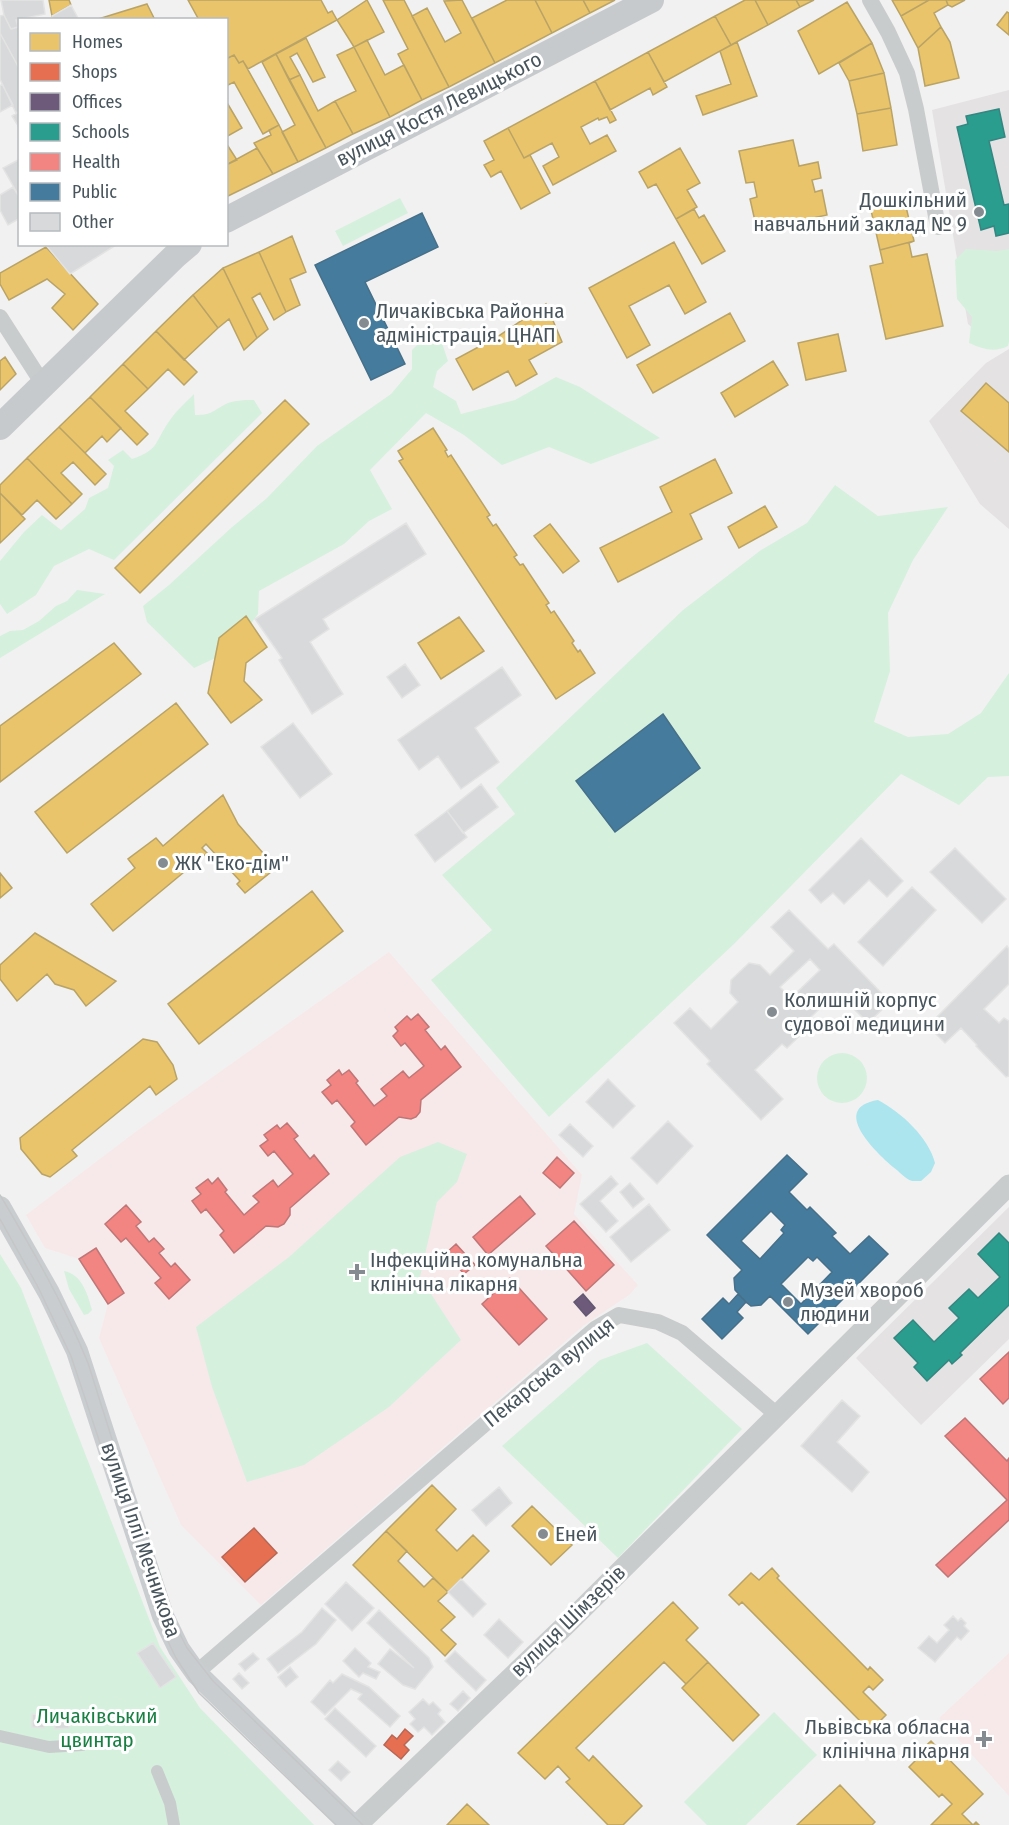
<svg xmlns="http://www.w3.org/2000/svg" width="1009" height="1825" viewBox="0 0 1009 1825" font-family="'Fira Sans Condensed',sans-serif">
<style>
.education{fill:#e4e2e3}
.medical{fill:#f7e9e9}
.green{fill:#d6f0de}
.water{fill:#ace5ed}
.homes{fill:#e9c46a;stroke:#b9a366;stroke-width:1.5}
.shops{fill:#e76f51;stroke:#b76755;stroke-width:1.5}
.offices{fill:#6d597a;stroke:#625871;stroke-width:1.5}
.schools{fill:#2a9d8f;stroke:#338780;stroke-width:1.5}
.health{fill:#f28482;stroke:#bf7677;stroke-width:1.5}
.public{fill:#457b9d;stroke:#46708a;stroke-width:1.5;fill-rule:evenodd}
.building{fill:#d8d9da;stroke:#e3e3e4;stroke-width:1.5;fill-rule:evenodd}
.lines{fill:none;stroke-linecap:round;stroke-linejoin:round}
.pedestrian{stroke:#c9cccd;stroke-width:12}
.minor{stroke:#c9cccd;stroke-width:16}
.tertiary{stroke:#c9cccd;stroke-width:21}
.secondary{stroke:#cacdcf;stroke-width:22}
.primary{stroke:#c7cacc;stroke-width:26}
.tram{stroke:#c4c6c8;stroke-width:1.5}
.poi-dot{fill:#848c91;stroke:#fff;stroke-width:2}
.labels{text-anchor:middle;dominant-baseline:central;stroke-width:6;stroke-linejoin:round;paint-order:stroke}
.street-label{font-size:21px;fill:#48555d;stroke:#fff}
.poi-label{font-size:21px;fill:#48555d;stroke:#fff;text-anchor:start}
.park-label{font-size:21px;fill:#197f43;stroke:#fff}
</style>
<rect width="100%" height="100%" fill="#f2f1f1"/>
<path class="education" d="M1009,90V315L988,340L968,324L932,110Z
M1009,349V529L980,504L929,421L986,363Z
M1009,1207V1339L921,1425L856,1358Z"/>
<path class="medical" d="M389,952L582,1175L574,1214L638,1285L629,1295L583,1326L261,1605L181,1525L99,1338L108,1304L79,1259L45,1248L26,1215L138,1130Z
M1009,1653V1796L939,1718Z"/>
<path class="green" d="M400,198L408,213L343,246L335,231Z
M966,249L997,251L1009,249V342L1008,346C994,353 983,349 969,343L972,317L957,299L955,260Z
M426,336L441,340L448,361L437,371L433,387L456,401L461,414L515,400L556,377L580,387L660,438L591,464L549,447L502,465L464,435L426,413L370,470L392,509L369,521L344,544L259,591L258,614L247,629L222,655L194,668L147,622L143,606L169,585L231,528L267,498L317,446L391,394L412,369V350Z
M194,394L195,415C211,415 211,412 224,405C233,400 244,400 254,400L262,413L114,560L89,549L54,566L36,595L7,614L0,604V561L24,532L42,515L61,530L85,509L89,498L108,488L114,466L108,460L123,450L132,459C160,449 154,443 168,423C175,412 185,403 194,394Z
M835,485L878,516L948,507L913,560L888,613L890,671L874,722L908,737L948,734L981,713L1009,673V776L988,777L959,805L901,774L734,944L549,1117L431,980L492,930L442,875L515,814L496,788L683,610L761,550L807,523Z
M77,590L105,594L0,658V636L10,631L23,630L39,621L56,606L67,601Z
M817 1078a25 25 0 1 1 50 0a25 25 0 1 1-50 0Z
M438,1142L467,1154L457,1182L437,1202L420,1277L461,1340L389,1407L304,1465L247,1482L212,1387L196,1327L289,1257L400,1157Z
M0,1254L21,1288L160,1647L200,1708L314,1825H0Z
M64,1271C82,1274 88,1295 92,1310L88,1314L84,1315L69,1289Z
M647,1343L742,1429L618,1558L502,1446L600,1360Z
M774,1712L817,1755L746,1825H707L684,1802Z"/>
<path class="water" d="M878,1100C901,1112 929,1138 935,1163L931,1172L921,1181C920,1181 913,1181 912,1181C905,1179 899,1171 893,1167C876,1152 829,1108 878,1100Z"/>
<path class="homes" d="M49,0H69L71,5L52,16Z
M188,0H321L328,13L332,11L337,20L248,69L243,61L239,63L234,55L226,59V20H199Z
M367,0L384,32L354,47L337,20Z
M383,0H404L449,87L422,100L398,54L408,49Z
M462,0L495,63L449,87L412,16L427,8L445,42L461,33L444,1Z
M507,0H535L552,33L495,63L472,18Z
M535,0H583L590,13L552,33Z
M583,0H615L590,13Z
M745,0H755L768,25L731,45L715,16Z
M755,0H796L800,7L768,25Z
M796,0H814L800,7Z
M892,0H929L901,16Z
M929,0H946L948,5L934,13L941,27L918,48L901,16Z
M946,0H965L952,7L948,5Z
M847,2L872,43L819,74L798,31Z
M147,4L155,20H95Z
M1007,12L1009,13V35L997,25Z
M715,16L731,45L664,82L648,52Z
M941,27L950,42L959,78L925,86L918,48Z
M306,38L325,77L313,82L297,53L290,57L300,75L289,80L276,54Z
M367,40L385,75L404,65L422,100L390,117L354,47Z
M737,42L757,96L703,115L696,96L731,84L720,51Z
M872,43L884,73L849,81L839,63Z
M354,47L390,117L353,134L335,101L356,91L337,55Z
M648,52L667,87L653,95L650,88L610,110L595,81Z
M276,54L326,148L298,162L282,132L295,125L262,62Z
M234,55L239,63L243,61L279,125L263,134L234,82L226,86V59Z
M884,73L891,108L857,114L849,81Z
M300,75L318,111L335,101L353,134L326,148L289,80Z
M595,81L616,120L610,123L607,117L599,120L598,118L581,127L590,144L607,135L616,151L553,185L543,166L559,157L552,143L524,158L508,128Z
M226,101L242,128L226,137Z
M891,108L897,145L863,151L857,114Z
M279,125L298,162L273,174L254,143L271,135L269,130Z
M508,128L524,158L530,155L550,193L521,209L501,171L491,177L484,165L494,160L484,141Z
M793,140L799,166L818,162L821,178L812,180L815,192L822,190L827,215L757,230L750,199L757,197L754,182L746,183L739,151Z
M226,143L237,160L226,165Z
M257,148L273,174L226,197V165Z
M680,148L700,183L687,190L697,207L676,219L656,184L648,188L639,172Z
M904,198L914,241L880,250L870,206Z
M694,209L699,218L704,215L725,251L702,264L676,219Z
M292,236L306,272L290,279L300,305L286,312L259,252Z
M914,241L909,243L912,257L927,254L943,326L886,339L870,266L883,263L880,250Z
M674,242L706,302L685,314L669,285L629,306L650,345L627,358L589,288Z
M46,247L98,304L73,330L52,308L65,294L47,279L9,300L0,284V273Z
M259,252L286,312L274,320L260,293L252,298L268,329L257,338L223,268Z
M223,268L257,338L244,350L229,319L218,328L193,295Z
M193,295L218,328L184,360L156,331Z
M546,304L562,342L529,360L537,374L516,386L508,371L473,390L456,359L497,337Z
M730,313L745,341L653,393L637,365Z
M156,331L197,372L184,385L168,369L148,389L123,364Z
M838,334L846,371L806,380L798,343Z
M5,357L16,374L0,390V361Z
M773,361L788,385L735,417L721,393Z
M123,364L148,389L125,411L148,434L137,445L90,397Z
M986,383L1009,403V452L961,411Z
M90,397L121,428L107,442L102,436L85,453L59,427Z
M285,400L309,424L140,593L115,568Z
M59,427L106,474L95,485L73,462L61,473L82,494L72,504L27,458Z
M433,428L447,450L445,451L448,457L451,455L490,515L487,517L493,526L496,524L517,555L514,557L520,565L523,564L549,603L546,605L551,613L554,611L574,641L572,643L578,652L580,650L595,673L556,699L399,461L403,459L398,451Z
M27,458L72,504L56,519L37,500L22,515L0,493V485Z
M715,459L732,493L690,514L702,539L618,582L600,548L672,512L660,487Z
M1,494L25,519L0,543V495Z
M765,506L777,527L739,548L728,527Z
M550,524L579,561L563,573L534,536Z
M246,616L267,647L246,663L244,681L262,700L231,723L208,693L219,638Z
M459,617L484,651L441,679L418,643Z
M114,643L141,674L0,782V726Z
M176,703L208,744L67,853L35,812Z
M223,795L238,824L276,868L245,893L237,884L240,881L206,844L202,848L207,853L113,931L91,904L135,868L128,859L156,838L163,846Z
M0,873L12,888L0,898Z
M312,891L343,931L199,1044L168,1004Z
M35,933L116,981L86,1006L74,990L55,984L47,974L17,1001L0,979V965Z
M143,1039L157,1042L173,1065L177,1079L156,1095L150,1086L72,1150L77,1156L50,1177L42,1174L21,1149L20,1138Z
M432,1485L456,1509L436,1530L457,1551L473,1535L489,1551L448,1592L386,1531Z
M532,1506L572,1545L551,1565L512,1526Z
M386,1531L407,1551L398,1561L424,1587L433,1578L448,1592L438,1601L455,1617L441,1630L456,1644L445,1656L353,1565Z
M772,1568L779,1576L777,1578L868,1670L870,1667L883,1680L873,1690L869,1686L863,1692L886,1715L870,1731L742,1602L739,1605L729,1595L751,1573L759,1580Z
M673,1602L698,1628L686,1640L708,1662L686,1684L664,1662L576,1748L589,1761L593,1756L642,1806L623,1825H608L566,1782L570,1779L558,1766L545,1779L518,1753Z
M708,1662L759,1715L733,1741L682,1688Z
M931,1741L983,1794L962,1814L973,1825L976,1822L979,1825H931L952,1804L942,1794L939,1797L909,1767L922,1754L920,1751Z
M840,1785L875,1822L872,1825H797Z
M467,1804L489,1825H447Z"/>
<path class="shops" d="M254,1528L277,1553L245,1582L222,1557Z
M405,1729L413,1736L404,1745L409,1750L401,1759L384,1745L392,1735L397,1739Z"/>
<path class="offices" d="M583,1294L595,1308L586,1316L574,1302Z"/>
<path class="schools" d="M999,109L1005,137L989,141L1004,205L1009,204V233L996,236L994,226L981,230L957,127L968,124L966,116Z
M999,1233L1009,1243V1305L960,1353L962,1355L952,1364L949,1360L927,1381L914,1367L918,1363L894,1338L913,1320L934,1342L959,1318L949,1308L969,1289L978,1298L1000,1277L978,1254Z"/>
<path class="health" d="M418,1014L429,1027L425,1030L441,1050L445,1046L461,1067L421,1100L420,1112L416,1117L411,1119L399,1117L366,1145L351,1126L355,1122L337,1100L332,1104L322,1092L331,1085L327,1080L339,1070L342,1075L349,1070L358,1081L356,1083L374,1106L387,1096L381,1089L403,1071L409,1078L424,1066L405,1043L401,1046L393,1036L398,1031L395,1027L407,1016L411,1020Z
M287,1123L298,1136L294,1139L310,1159L314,1155L329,1174L290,1208V1215L284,1224L278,1227L266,1226L234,1253L220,1235L224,1231L206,1209L201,1213L192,1201L201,1194L196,1188L208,1179L212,1184L218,1178L227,1190L225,1192L244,1215L259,1202L253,1196L273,1180L278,1187L293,1174L274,1151L268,1156L260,1146L268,1140L264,1135L277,1125L280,1129Z
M557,1157L574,1173L560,1188L543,1173Z
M520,1196L535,1214L488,1255L473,1237Z
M126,1205L141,1222L136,1226L149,1242L154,1238L164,1249L159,1253L171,1267L175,1263L190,1280L169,1299L155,1283L161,1278L126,1238L121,1242L105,1224Z
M574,1221L614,1265L586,1291L546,1246Z
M456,1244L475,1265L464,1274L446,1253Z
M96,1248L124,1293L108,1304L79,1259Z
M510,1278L547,1319L519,1345L482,1304Z
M1009,1352V1398L1003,1404L980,1379Z
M965,1418L1007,1461L1009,1458V1520L948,1577L936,1565L1007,1500L945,1436Z"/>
<path class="public" d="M422,213L438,247L365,282L405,364L371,380L315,265Z
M663,714L700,768L615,832L576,781Z
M787,1155L807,1174L789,1192L807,1210L810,1207L836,1233L832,1236L850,1254L869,1236L888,1254L808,1334L770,1296L761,1305L751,1306L746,1302L735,1290L734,1278L742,1270L707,1235ZM771,1211L785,1225L781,1230L784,1233L760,1259L741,1241ZM808,1257L813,1261L817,1257L832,1272L801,1304L781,1284Z
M738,1294L746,1302L737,1312L743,1318L722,1339L702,1319L723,1298L729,1304Z"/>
<path class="building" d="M1,0H43L45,14L16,20L18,27L11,29L4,15Z
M71,5L79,20H54L52,16Z
M4,15L11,29L18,27L20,29V70L0,33V16Z
M0,33L20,70V111L16,113L0,79Z
M2,84L13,105L0,112V86Z
M20,111V129L12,116Z
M20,159V198L3,168Z
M13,187L20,198V218L8,225L0,210V195Z
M45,244H115L116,245L70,274Z
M406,523L426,554L323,619L329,629L310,642L343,694L312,714L279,660L282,658L255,619Z
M405,664L420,685L402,698L387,677Z
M502,667L521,695L475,728L499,762L461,789L438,756L419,770L398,740Z
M293,723L332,774L300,798L261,747Z
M481,784L498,807L463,833L447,811Z
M447,811L467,837L435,862L415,835Z
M861,838L903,881L887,897L869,880L844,904L833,893L821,903L809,890Z
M955,848L1006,899L982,923L930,872Z
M912,887L936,910L883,966L858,942Z
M789,910L828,949L834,944L890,1002L868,1023L837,992L811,1017L815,1021L787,1048L782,1044L755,1070L783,1099L761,1120L707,1064L710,1061L674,1023L690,1008L711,1029L738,1002L730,993L731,980L749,963L760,965L770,975L794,951L771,927ZM810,959L820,970L791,998L780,987Z
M1007,946L1009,949V984L984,1009L999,1023L1004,1018L1009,1021V1076L1006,1077L976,1046L977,1045L961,1028L945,1043L928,1026Z
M608,1079L635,1106L613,1128L586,1102Z
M668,1121L693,1146L657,1184L631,1158Z
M570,1124L593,1146L583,1157L559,1135Z
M611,1176L618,1184L600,1201L618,1221L606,1232L580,1204Z
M630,1183L644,1199L633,1208L620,1192Z
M649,1204L670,1230L631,1262L610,1237Z
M842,1400L860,1416L837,1442L869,1472L852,1492L801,1446Z
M499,1487L512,1503L486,1526L472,1510Z
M461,1579L486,1604L473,1617L448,1592Z
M346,1582L374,1608L352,1631L325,1604Z
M322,1608L336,1620L316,1644L278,1673L267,1659L302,1632Z
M379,1610L429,1658L433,1667L415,1689L403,1685L378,1664L390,1649L414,1668L367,1623Z
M953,1616L958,1621L961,1618L966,1623L964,1626L969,1631L961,1640L957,1637L935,1662L918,1648L929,1636L937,1643L949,1630L944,1625Z
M499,1619L523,1642L508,1658L484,1635Z
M153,1643L176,1677L160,1688L137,1653Z
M355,1648L371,1663L368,1667L380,1672L376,1679L363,1673L359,1677L343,1661Z
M455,1651L486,1680L476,1691L445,1661Z
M253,1653L259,1659L245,1671L239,1664Z
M290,1667L298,1677L286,1687L278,1677Z
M239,1673L249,1683L242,1689L233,1679Z
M342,1674L369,1687L400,1716L390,1727L358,1699L362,1694L351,1689L325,1715L311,1702L330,1680L333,1683Z
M463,1691L470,1698L458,1711L450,1704Z
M423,1699L429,1705L433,1702L441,1710L438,1714L445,1722L432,1735L424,1727L418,1732L410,1724L415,1719L409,1712Z
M335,1708L376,1746L366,1757L325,1719Z
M32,1714L45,1715L44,1728L32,1727Z
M54,1714H69V1728L55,1729Z
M338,1761L350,1772L341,1781L329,1770Z"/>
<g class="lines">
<path class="pedestrian" d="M0,1736L49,1747L82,1745
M157,1771L170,1803L174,1825"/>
<path class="minor" d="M870,0L888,32L907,73L916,109L938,227
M0,317L43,384
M196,1673L595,1329L619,1315L658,1322L682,1333L776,1414"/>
<path class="tertiary" d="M357,1825L570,1621L1009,1185"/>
<path class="secondary" d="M0,1207L49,1293L77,1351L163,1616L179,1649L196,1673L352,1825"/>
<path class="primary" d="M226,220L651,0
M0,427L176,255L189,244"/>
<path class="tram" d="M0,1195C32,1249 64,1304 88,1363L163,1601L187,1648L213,1681L363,1825
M0,1219L38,1287L71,1356L162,1629L176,1658L199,1693L336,1825"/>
</g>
<g class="poi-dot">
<circle cx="979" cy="212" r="6"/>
<circle cx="364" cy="323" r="6"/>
<circle cx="163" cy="863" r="6"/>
<circle cx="772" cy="1012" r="6"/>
<path d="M354 1263h6v6h6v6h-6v6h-6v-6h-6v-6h6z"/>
<circle cx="788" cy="1302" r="6"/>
<circle cx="543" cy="1534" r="6"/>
<path d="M981 1730h6v6h6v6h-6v6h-6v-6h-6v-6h6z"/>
</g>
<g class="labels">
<g class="street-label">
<text transform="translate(439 109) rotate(-27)">вулиця Костя Левицького</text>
<text transform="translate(549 1372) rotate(-39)">Пекарська вулиця</text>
<text transform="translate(141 1540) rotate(71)">вулиця Іллі Мечникова</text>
<text transform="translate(568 1621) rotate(-44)">вулиця Шімзерів</text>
</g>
<g class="poi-label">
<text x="967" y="200" text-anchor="end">Дошкільний<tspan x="967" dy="24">навчальний заклад № 9</tspan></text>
<text x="376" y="311">Личаківська Районна<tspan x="376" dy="24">адміністрація. ЦНАП</tspan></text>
<text x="175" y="863">ЖК "Еко-дім"</text>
<text x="784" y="1000">Колишній корпус<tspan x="784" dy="24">судової медицини</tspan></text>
<text x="370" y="1260">Інфекційна комунальна<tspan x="370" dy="24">клінічна лікарня</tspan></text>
<text x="800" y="1290">Музей хвороб<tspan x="800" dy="24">людини</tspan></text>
<text x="555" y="1534">Еней</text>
<text x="970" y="1727" text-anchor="end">Львівська обласна<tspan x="970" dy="24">клінічна лікарня</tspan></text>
</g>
<g class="park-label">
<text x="97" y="1716">Личаківський<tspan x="97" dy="24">цвинтар</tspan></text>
</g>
</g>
<rect x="18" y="18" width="210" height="228" fill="#ffffff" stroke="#b6bbbe" stroke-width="1.5"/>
<rect x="30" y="33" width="30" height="18" fill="#e9c46a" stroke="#b6bbbe" stroke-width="1.5"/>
<text x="72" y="48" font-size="18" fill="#48555d">Homes</text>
<rect x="30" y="63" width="30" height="18" fill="#e76f51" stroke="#b6bbbe" stroke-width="1.5"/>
<text x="72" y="78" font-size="18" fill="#48555d">Shops</text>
<rect x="30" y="93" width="30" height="18" fill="#6d597a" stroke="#b6bbbe" stroke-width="1.5"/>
<text x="72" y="108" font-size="18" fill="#48555d">Offices</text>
<rect x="30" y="123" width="30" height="18" fill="#2a9d8f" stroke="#b6bbbe" stroke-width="1.5"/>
<text x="72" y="138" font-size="18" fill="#48555d">Schools</text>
<rect x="30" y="153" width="30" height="18" fill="#f28482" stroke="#b6bbbe" stroke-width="1.5"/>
<text x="72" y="168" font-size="18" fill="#48555d">Health</text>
<rect x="30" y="183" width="30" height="18" fill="#457b9d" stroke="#b6bbbe" stroke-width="1.5"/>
<text x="72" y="198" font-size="18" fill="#48555d">Public</text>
<rect x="30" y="213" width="30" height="18" fill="#d8d9da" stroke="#b6bbbe" stroke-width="1.5"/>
<text x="72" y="228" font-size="18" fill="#48555d">Other</text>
</svg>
